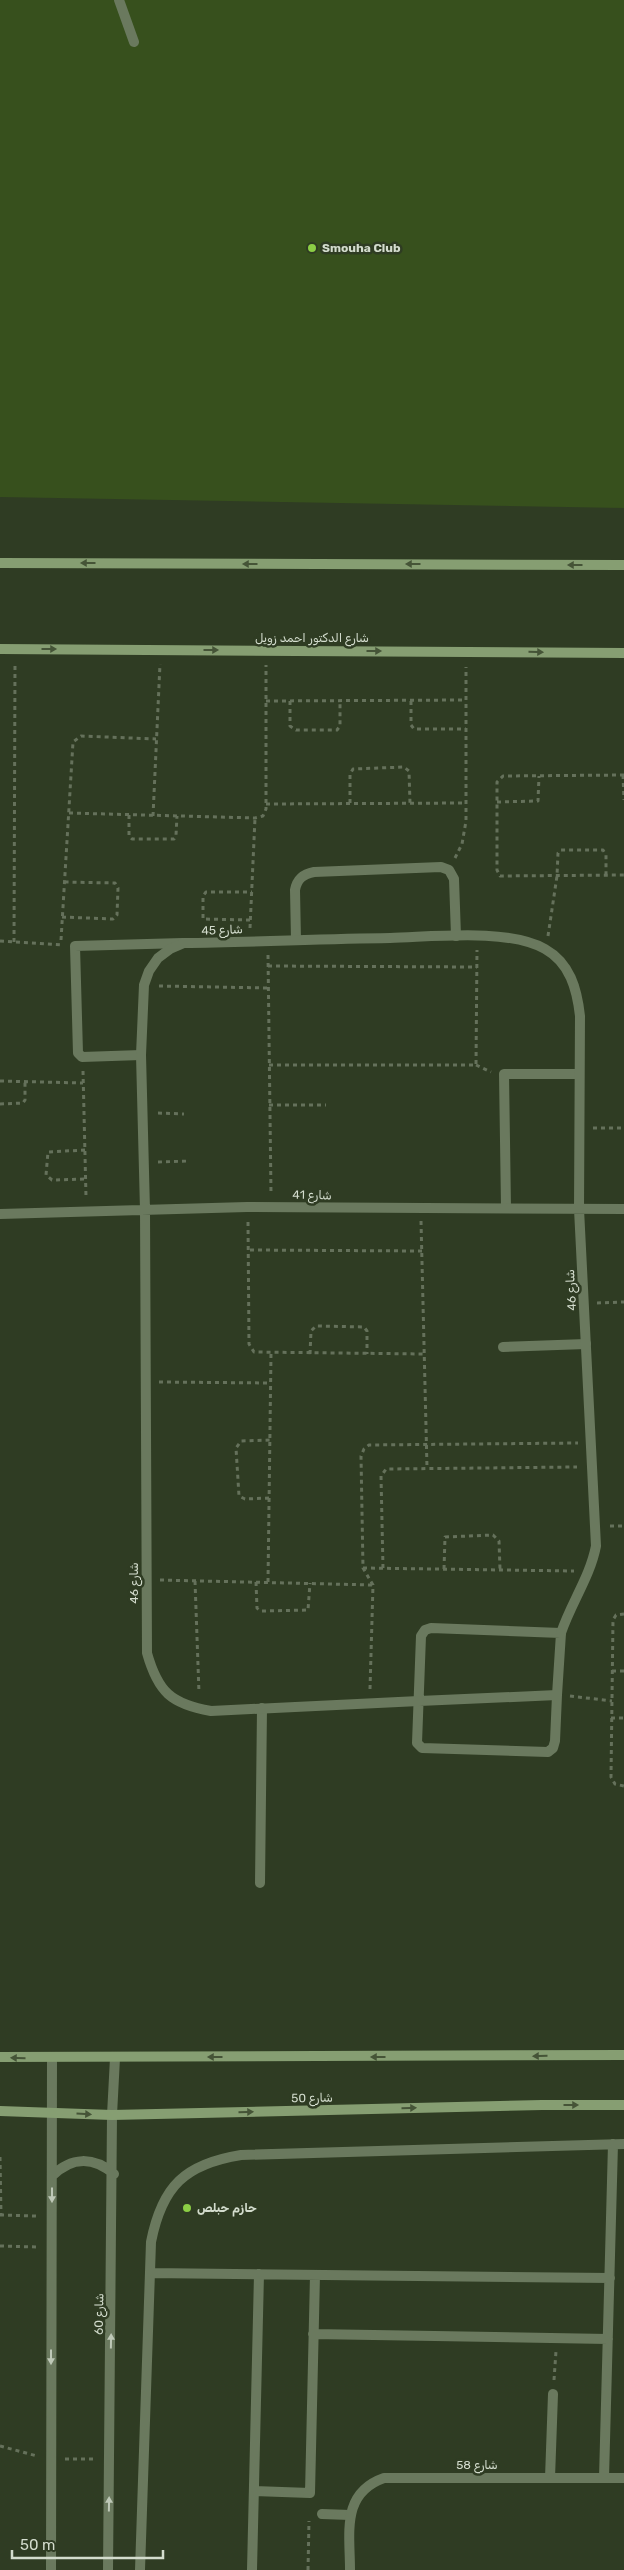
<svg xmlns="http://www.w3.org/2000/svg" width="624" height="2570" viewBox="0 0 624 2570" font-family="Rubik,'Noto Naskh Arabic',sans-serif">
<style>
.green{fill:#37501d}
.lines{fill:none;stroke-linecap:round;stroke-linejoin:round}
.path{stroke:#65715b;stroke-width:3;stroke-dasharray:4 4;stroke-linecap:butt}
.lane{stroke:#6a795e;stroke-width:10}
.street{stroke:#6a795e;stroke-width:10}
.secondary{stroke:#869e72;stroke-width:10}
.oneway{fill:#455437}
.oneway2{fill:#bec8b7}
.poi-dot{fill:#8cce45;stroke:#2f3c23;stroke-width:2}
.labels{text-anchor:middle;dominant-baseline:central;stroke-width:5;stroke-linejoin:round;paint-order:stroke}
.poi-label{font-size:12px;font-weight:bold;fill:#d3dccd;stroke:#2f3c23;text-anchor:start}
.street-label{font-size:12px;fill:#d3dccd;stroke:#2f3c23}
</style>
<rect width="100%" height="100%" fill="#2f3c23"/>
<path class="green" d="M0,0H624V508L0,497Z"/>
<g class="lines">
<path class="path" d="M266,701L466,700
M290,701V726L296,730H337L340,726V701
M411,701V725L414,729H466
M623,775L624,800
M624,775L503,776L497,782V870L500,876L624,875
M497,802L538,801L539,776
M350,803V774L353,769L404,767L409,771L410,803
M266,804L466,803
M69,813L255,818L263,816L266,809V665
M129,815V836L132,839H174L176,835L177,816
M153,816L160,664
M455,858L462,844L466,821V667
M62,917L113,919L117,915L118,888L115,883L64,882
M250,920L203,919V896L206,892H252
M250,928L255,818
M548,936L557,876L558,853L561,850H603L606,855V875
M61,940L73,742L81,736L156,739
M0,941L62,945
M14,942L15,663
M268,955L271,1194
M268,966L477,967
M159,986L269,988
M269,1065H476L477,950
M476,1065L491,1072
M83,1071L86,1197
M0,1081L83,1083
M0,1104L23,1103L25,1100V1081
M269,1105H326
M158,1113L184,1114
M593,1128H624
M85,1150L48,1152L46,1175L52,1180L86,1179
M158,1162L190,1161
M421,1221L427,1468
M248,1222L249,1344L254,1352L424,1354
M250,1250L422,1251
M597,1303L624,1302
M310,1354L311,1331L316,1326L364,1327L367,1331V1354
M159,1382L270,1383
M269,1498L245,1499L239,1496L236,1448L241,1441L270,1440
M610,1526H624
M363,1568L574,1571
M383,1568L381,1476L386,1469L577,1467
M444,1569L445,1537L493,1535L499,1541L500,1569
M160,1580L373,1585
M195,1581L199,1693
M256,1582L257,1608L261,1611L308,1610L310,1583
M268,1582L271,1353
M624,1614L616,1615L613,1620L611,1777L615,1784L624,1786
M612,1671H624
M370,1689L373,1585L363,1568L361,1456L364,1449L369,1445L578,1443
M570,1696L612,1701
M611,1718H624
M0,2157L1,2215
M0,2215L36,2216
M0,2246L37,2247
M554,2380L556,2351
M0,2446L37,2456
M65,2459H94
M308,2570L309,2521"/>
<path class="lane" d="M119,0L134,42
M296,940L295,890C297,879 303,874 314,872L441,867L449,870L454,879L456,936
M141,1055L82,1057L78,1053L75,946L183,943
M506,1208L504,1074H579
M503,1347L586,1344
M419,1701L557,1695L561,1633L431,1628L425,1630L421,1636L417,1743L422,1748L548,1752L553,1748L555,1741L557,1695
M260,1883L262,1708
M550,2478L553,2394
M322,2514L350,2515"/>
<path class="street" d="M0,1214L247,1207L624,1209
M419,1701L211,1711C171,1704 158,1692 147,1653L145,1210L141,1055L144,985L149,971L158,958L170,949L184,943C253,942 322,939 390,938C433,937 508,928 545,949C570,963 577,989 580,1016L579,1209L596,1546C590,1577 571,1603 561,1633
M52,2176C71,2157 93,2156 114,2174
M150,2273L610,2278
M313,2334L608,2339
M604,2478L613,2144
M254,2491L310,2493L315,2275
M51,2570L52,2058
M108,2570L112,2115L115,2058
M140,2570L151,2242C162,2186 185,2164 241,2155L624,2144
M252,2570L259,2274
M350,2570C350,2533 341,2493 384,2478H624"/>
<path class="secondary" d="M0,563L624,565
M0,649L624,653
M0,2057L624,2055
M0,2111L112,2115L542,2105H624"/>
</g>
<defs><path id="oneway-solid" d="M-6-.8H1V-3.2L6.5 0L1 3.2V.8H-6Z" transform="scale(1.25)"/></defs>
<g class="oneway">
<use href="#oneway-solid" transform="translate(88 563) rotate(-180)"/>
<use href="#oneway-solid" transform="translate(250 564) rotate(-180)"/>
<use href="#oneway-solid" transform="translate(413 564) rotate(-180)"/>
<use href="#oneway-solid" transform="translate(575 565) rotate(-180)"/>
<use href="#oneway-solid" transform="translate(49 649)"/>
<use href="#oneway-solid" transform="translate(211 650)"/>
<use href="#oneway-solid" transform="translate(374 651)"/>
<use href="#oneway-solid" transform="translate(536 652) rotate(1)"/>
<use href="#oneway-solid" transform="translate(540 2056) rotate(179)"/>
<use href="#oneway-solid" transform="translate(215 2057) rotate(180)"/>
<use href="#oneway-solid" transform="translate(378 2057) rotate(180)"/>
<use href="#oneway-solid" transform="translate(18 2058) rotate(-179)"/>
<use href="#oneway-solid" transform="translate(571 2105)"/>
<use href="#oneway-solid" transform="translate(409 2108) rotate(-1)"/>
<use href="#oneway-solid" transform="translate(246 2112) rotate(-1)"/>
<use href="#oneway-solid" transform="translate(84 2114) rotate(3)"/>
</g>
<g class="oneway2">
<use href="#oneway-solid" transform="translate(52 2195) rotate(90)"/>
<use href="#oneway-solid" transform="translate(111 2341) rotate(-89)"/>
<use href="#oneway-solid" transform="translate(51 2357) rotate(90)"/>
<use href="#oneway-solid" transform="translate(109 2504) rotate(-89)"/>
</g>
<g class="poi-dot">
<circle cx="312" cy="248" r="5"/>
<circle cx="187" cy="2208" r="5"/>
</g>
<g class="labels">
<g class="poi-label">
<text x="322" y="248">Smouha Club</text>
<text x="197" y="2208">حازم حبلص</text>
</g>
<g class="street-label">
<text x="312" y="638">شارع الدكتور احمد زويل</text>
<text transform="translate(222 930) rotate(-2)">شارع 45</text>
<text transform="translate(312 1195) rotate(1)">شارع 41</text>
<text transform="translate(571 1290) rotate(-93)">شارع 46</text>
<text transform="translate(134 1583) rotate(-90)">شارع 46</text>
<text transform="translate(312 2098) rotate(-1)">شارع 50</text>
<text transform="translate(99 2314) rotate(-89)">شارع 60</text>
<text x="477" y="2465">شارع 58</text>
</g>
</g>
<path d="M12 2550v8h151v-8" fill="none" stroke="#d3dccd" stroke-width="2.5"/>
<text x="20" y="2550" font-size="15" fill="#d3dccd" stroke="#2f3c23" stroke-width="4" paint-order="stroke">50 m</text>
</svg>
